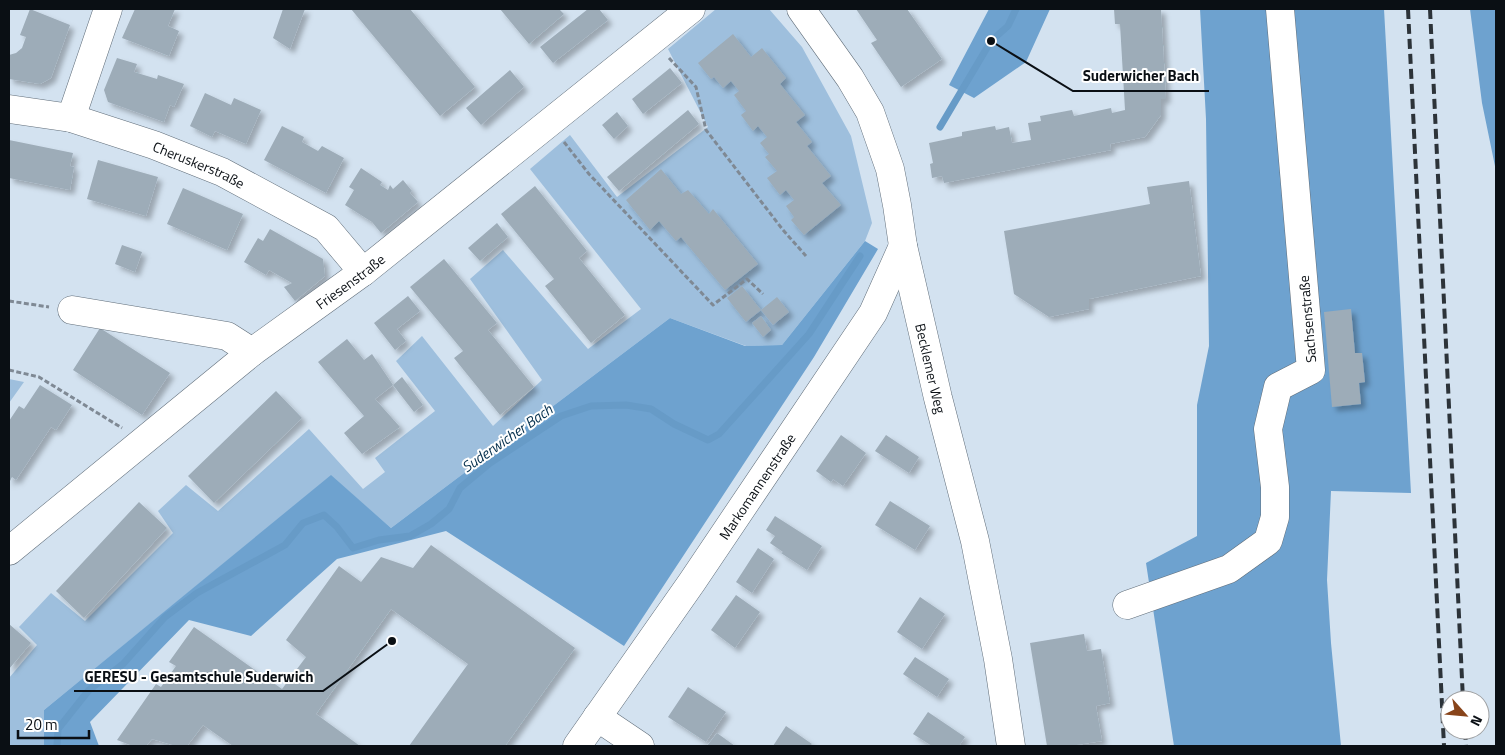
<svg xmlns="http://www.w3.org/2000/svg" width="1505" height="755" viewBox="0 0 1505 755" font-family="'Titillium Web',sans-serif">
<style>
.green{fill:#9ebfdd}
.forest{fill:#6ea2cf}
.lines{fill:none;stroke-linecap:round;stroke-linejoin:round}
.stream{stroke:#679bc7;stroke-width:7}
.building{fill:#9dacb8;filter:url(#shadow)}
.minor-casing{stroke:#616e7a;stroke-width:29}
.path{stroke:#7f8994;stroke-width:3;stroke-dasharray:5 2.5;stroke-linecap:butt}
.minor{stroke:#fff;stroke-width:28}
.rail{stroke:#2c3339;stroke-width:4;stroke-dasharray:10 5;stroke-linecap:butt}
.labels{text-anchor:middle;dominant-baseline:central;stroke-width:4;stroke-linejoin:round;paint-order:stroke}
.street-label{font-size:14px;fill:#0a0f14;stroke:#fff}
.water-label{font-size:15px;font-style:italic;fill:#042f4d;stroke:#fff}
.leader{fill:none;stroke:#0a0f14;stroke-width:2}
.callout-dot{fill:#0a0f14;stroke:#fff;stroke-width:2}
.callout-label{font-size:15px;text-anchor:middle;font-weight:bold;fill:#0a0f14;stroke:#fff;stroke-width:4;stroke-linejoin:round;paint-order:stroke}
</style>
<defs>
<filter id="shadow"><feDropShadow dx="4.5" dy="4.5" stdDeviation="2.5" flood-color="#0004"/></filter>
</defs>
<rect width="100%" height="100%" fill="#d3e2f0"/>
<path class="green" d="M716,9H769L802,47L851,136L872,223L865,241L782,345L746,346L670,318L391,528L331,476L44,710V746H9V678L37,645L19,627L51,593L85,621L173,533L158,511L186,485L218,511L309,429L363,489L385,472L375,458L435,411L396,361L422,336L493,426L542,380L470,279L503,250L588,349L641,309L530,169L570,135L617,197L708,127L668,49Z
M9,379L24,382L9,403Z"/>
<path class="forest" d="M989,9H1050L1026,62L974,98L949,85Z
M1200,9H1384L1411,493L1331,491L1327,580L1331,643L1341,746H1174L1146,563L1197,536V405L1209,346L1206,119Z
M1470,9H1496V171L1482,103Z
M865,241L878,249L814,357L624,646L446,531L337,559L251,636L189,620L90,722L99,746H44V710L331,475L391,528L670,318L745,346L782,345Z"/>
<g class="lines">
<path class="stream" d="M940,127L991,41L1008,26L1016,9
M57,746L58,729L89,690L123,664L165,617L197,593L285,545L303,523L324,515L337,527L353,548L379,540L410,536L431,524L449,509L460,488L490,463L561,416L591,406L626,405L651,409L674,424L708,440L719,434L809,334L860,256"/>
</g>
<path class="building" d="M30,9L70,25L51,78L40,84L9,79V55L16,53L22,48L26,37L20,35Z
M135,9H175L168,26L179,31L169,56L122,38Z
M283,9H305L290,49L273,38Z
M351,9H410L475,87L440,116Z
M500,9H559L564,14L529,44Z
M588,9H599L608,20L553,63L540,47Z
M856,9H907L942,59L901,87L871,43L877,40Z
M1114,9H1161L1166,99H1161V115L1145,137L1110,144L1111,150L944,183L942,176L932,178L930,164L933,163L929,143L962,136V132L995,126L996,130L1009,127L1012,143L1031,140L1028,123L1041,121L1040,116L1072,110L1074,116L1111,108L1112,113L1125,110L1120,24H1115Z
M733,34L751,57L762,48L786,78L780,84L805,115L796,122L812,142L807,146L831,176L822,183L841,205L804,235L791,220L794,217L786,206L794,200L786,190L780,195L767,178L777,171L765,157L769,154L760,143L767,137L758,126L753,131L741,115L746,111L734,95L739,91L731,81L723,88L714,77L711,79L698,63Z
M117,58L137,64L134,72L157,79L158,75L184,84L174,107L170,105L164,122L108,102L104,90Z
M670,68L682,83L643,114L632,99Z
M510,70L524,87L481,125L466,108Z
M205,93L231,105L234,98L261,110L246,144L215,131L212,137L190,126Z
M688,110L699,124L619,191L607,177Z
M617,112L628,126L614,139L602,125Z
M282,126L304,137L302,142L318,151L322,146L344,158L326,193L264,160Z
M9,140L73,153L70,166L74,167L70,190L9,178Z
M98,160L158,177L146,216L87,199Z
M361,168L382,182L380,185L388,190L390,185L393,189L403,180L412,191L410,193L418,202L381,233L372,222L345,205L354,190L349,187Z
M661,169L681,194L688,190L709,214L713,209L758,264L725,290L681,237L676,241L659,221L650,230L626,200Z
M1189,181L1201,276L1089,299V309L1049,317L1014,294L1004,231L1150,204L1147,187Z
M535,186L587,251L579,258L625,315L591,343L545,286L554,279L501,214Z
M183,188L243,214L227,250L167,224Z
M497,223L508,237L480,261L468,248Z
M270,229L323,259L325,276L295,301L284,287L292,283L269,270L266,275L244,262L258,238L263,241Z
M122,245L142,252L135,272L115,264Z
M444,259L497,323L488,330L534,387L500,415L454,358L463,351L410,287Z
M742,286L761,310L746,322L727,298Z
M408,296L420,311L397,329L406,341L395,350L374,323Z
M777,297L789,312L773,325L761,310Z
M1351,309L1355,353H1362L1365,382L1359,383L1361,404L1332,407L1324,312Z
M761,316L771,330L763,337L752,323Z
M100,328L170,373L142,415L73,370Z
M347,339L364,360L372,354L393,385L375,399L400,427L362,454L344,433L364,416L318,362Z
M402,377L423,405L414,412L393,385Z
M40,385L72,405L56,430L51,427L16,480L12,477L9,483V421L19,406L24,409Z
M276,391L302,418L214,503L188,476Z
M841,435L866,453L843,486L833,479L831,482L816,471Z
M886,435L919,457L909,473L875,451Z
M890,501L930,526L915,550L875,525Z
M139,502L167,528L84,618L56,591Z
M775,516L822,546L807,570L781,553L783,552L770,543L775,536L766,530Z
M431,545L575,648L505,746H409L468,664L391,609L316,714L360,746H233L203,725L187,746H176L152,739L146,746H133L117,740L156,684L161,687L176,666L169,662L194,627L282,689L306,657L286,640L339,566L361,582L381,557L413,568Z
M758,548L774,559L752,593L736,582Z
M736,595L760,612L735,648L711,630Z
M920,597L945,614L922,649L897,632Z
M9,624L31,643L9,669Z
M1084,634L1087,651L1101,649L1110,703L1096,706L1102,741L1070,746H1047L1030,643Z
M915,657L949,679L937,697L903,674Z
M688,687L726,712L706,742L668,717Z
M928,712L965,737L959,746H932L913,734Z
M786,726L812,744L810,746H773Z
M717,733L735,746H707Z"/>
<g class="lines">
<g class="minor-casing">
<g id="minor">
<path id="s1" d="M801,9L850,78L870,112L890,169L897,205L903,246L938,398L975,541L998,659L1011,746"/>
<path id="s2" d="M9,109L71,118L154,145L222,172L326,228L363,272"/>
<path d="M71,118L108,9"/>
<path d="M72,310L227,336L252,352"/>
<path id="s3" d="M9,551L252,352L363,272L691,9"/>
<path d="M1127,605L1229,569L1268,541L1275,517V487L1268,429L1278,387L1311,370L1280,9"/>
<path d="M597,717L640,746"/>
<path id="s4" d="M577,746L692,582L873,313L903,246"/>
</g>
</g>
<path class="path" d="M669,58L696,87L706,130L783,230L806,256
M564,142L589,174L713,305L747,279L763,294
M9,301L49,307
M9,370L39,377L122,428"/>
<use href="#minor" class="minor"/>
<path class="rail" d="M1408,9L1444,746
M1430,9L1463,700
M1465,730L1466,746"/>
</g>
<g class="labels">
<g class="street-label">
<text stroke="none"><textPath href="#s2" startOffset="199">Cheruskerstraße</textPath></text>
<text stroke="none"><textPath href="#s3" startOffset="435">Friesenstraße</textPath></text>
<text transform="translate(1307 319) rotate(-95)">Sachsenstraße</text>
<text stroke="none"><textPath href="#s1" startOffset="388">Becklemer Weg</textPath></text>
<text stroke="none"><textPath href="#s4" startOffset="316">Markomannenstraße</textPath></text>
</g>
<g class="water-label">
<text transform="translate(507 438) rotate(-35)">Suderwicher Bach</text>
</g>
</g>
<path class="leader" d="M991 41L1073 91H1209M392 641L323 691H74"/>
<g class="callout-dot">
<circle cx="991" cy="41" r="5"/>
<circle cx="392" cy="641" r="5"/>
</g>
<g class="callout-label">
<text x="1141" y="81">Suderwicher Bach</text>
<text x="199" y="682">GERESU - Gesamtschule Suderwich</text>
</g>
<rect width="1505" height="755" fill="none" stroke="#0a0f14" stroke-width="20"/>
<g transform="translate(1465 715) rotate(117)"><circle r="24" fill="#ffffff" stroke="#9d9fa1"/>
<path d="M0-4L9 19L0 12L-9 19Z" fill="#88441a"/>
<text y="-8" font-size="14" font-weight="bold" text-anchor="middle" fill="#0a0f14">N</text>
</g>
<path d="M18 730v8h71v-8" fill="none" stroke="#0a0f14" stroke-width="2.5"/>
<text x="25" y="730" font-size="15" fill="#0a0f14" stroke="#ffffff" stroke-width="4" paint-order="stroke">20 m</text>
</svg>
